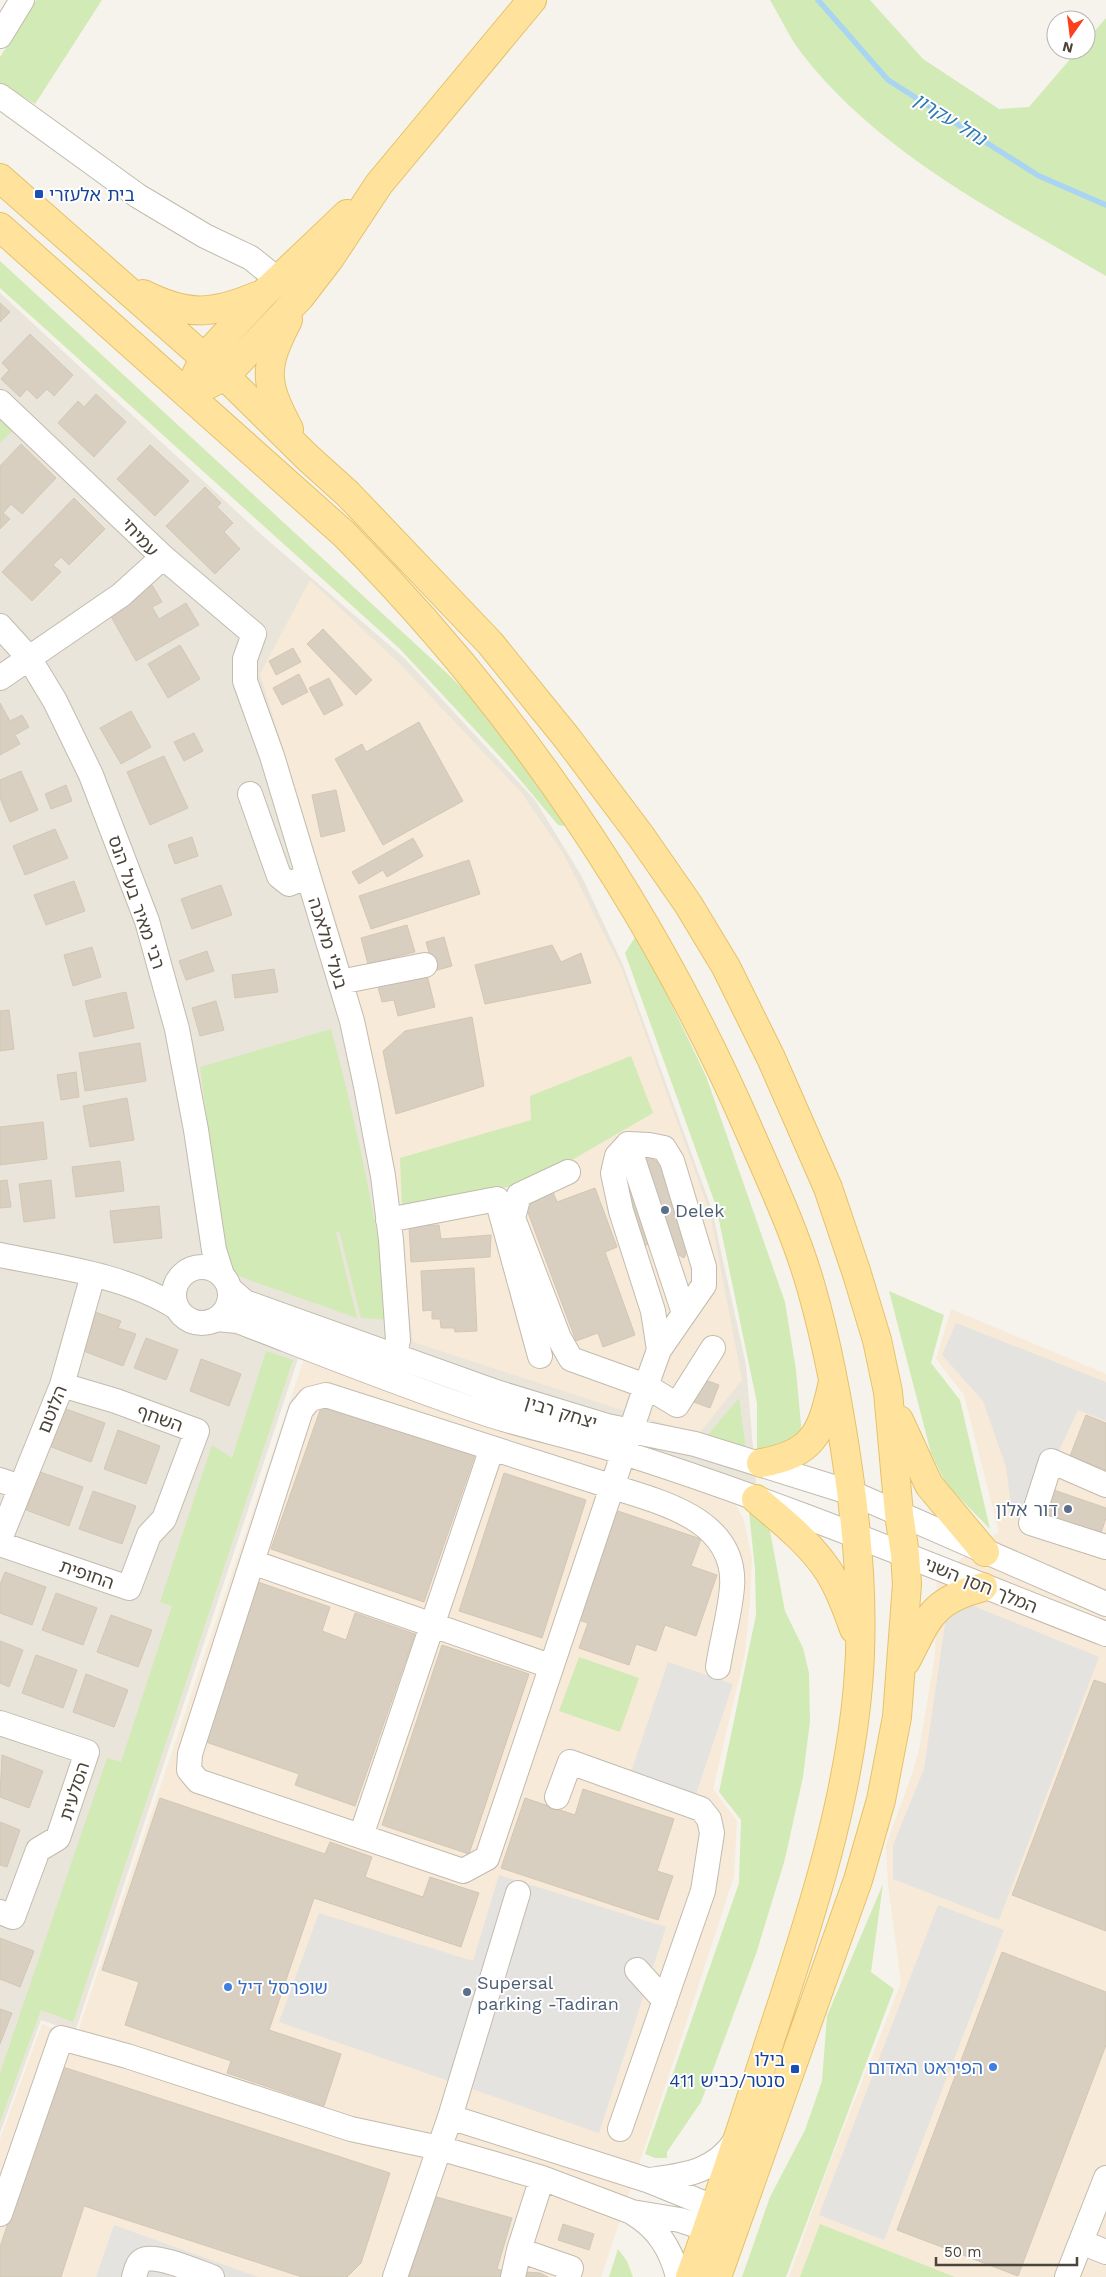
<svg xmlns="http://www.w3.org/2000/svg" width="1106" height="2277" viewBox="0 0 1106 2277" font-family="'Work Sans','Noto Sans Hebrew',sans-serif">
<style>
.residential{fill:#eae5da}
.commercial{fill:#f7ead8}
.green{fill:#d2eab5}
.parking{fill:#e5e3e0}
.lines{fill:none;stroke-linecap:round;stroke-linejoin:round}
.stream{stroke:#a9d4f2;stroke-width:5.5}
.building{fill:#d8cfc1;stroke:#d3c7b4}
.minor-casing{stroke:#c2bbae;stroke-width:26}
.major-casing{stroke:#e6c16a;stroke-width:30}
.minor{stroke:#fff;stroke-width:24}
.major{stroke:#ffe39c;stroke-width:28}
.transit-dot{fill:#1a4fb4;stroke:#fff;stroke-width:2}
.service-dot{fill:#5c6f8a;stroke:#fff;stroke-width:2}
.shop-dot{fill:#3f7fe0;stroke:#fff;stroke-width:2}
.labels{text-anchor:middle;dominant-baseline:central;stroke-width:4;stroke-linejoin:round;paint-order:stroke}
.transit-label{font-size:18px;fill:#164399;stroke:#fff;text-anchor:start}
.street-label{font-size:18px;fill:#4b4439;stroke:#fff}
.service-label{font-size:18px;fill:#4e5e75;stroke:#fff;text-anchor:start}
.shop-label{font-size:18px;fill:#366cbe;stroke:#fff;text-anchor:start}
.water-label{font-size:19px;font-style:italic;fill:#2e7ab2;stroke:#fff}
</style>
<rect width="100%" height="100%" fill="#f6f3ec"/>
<path class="residential" d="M0,293L263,536L404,658L535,800L581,875L623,965L712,1210L746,1365L757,1496L574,1447L298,1359L75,2032L41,2020L0,2133Z"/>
<path class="commercial" d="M310,580L399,663L521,792L563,853L622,969L710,1213L742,1380L698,1435L413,1342L384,1124L353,976L260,674Z
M951,1309L1106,1374V2277H789L827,2170L901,1983L888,1885L886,1845L912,1774L919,1750L935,1655L937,1576L999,1532L964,1395L936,1359Z
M304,1359L731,1496L744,1520L752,1558L750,1601L745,1653L713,1789L737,1821L734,1876L683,2033L601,2277H0V2139L42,2024L76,2037Z"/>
<path class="green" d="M36,0H102L35,104L0,83V57Z
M770,0H870L923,59L999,109L1029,107L1078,50H1086V41L1106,18V276C1000,214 880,154 803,55C790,39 781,18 770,0Z
M0,261L449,675L500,726L578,828L558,825L505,762L400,649L0,288Z
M0,416L14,429L0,443Z
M639,931L653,966L706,1076L785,1302L796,1370L802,1436L784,1449H757V1403L716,1206L625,953Z
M331,1029C357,1125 377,1222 391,1320L361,1318L339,1231L336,1232L357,1318L249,1280L233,1273L219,1258L212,1159L200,1067Z
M631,1056L653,1113L534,1182L402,1207L400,1158L531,1120L530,1096Z
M889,1291L944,1315L931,1363L960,1400L990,1529L946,1484L931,1453Z
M266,1351L293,1360L73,2022L41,2010L0,2122V2073L107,1758L121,1762L172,1606L160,1602L212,1445L232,1458Z
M739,1398L746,1450L705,1438Z
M749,1512L767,1515L785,1611L803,1648L809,1673L810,1721L803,1777L785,1859L756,1954L701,2102L667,2152V2158H655L645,2154L739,1883L741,1820L719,1792L756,1615L755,1569Z
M579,1657L639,1678L620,1732L559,1711Z
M883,1884L871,1972L894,1989L786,2277H742L770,2197L805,2130L822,2081L827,2016Z
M820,2224L955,2277H800Z
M618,2249L627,2261L633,2277H609Z"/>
<path class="parking" d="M956,1323L1106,1382V1421L1078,1410L1031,1511L1011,1505L1006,1467L983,1401L942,1355Z
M949,1596L1099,1657L999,1920L893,1879V1845L924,1769Z
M668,1662L733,1684L696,1794L631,1772Z
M499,1875L666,1927L599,2133L279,2022L319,1913L473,1961Z
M938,1905L1004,1930L884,2240L819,2215Z
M114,2225L258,2277H96Z"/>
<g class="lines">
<path class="stream" d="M818,0L888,80L1039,176L1106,205"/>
</g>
<path class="building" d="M0,303L10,312L0,322Z
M30,334L73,375L54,396L47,389L37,399L27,389L20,397L1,379L9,370L2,363Z
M96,394L126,422L94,457L58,423L78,401L84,407Z
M21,444L56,478L22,514L11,504L3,513L10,519L0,529V466Z
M150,445L189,481L155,516L117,479Z
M205,487L221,503L217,507L233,523L224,532L240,549L215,574L166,526Z
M74,498L105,529L69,565L61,557L53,565L61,572L32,601L2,572Z
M152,585L162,602L152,607L159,619L186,603L199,625L136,661L108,611Z
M323,629L372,680L356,695L307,644Z
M180,645L200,679L168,698L148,664Z
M293,648L301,662L276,675L269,661Z
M299,674L308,692L282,705L273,688Z
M329,678L343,705L324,715L309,688Z
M0,703L10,721L22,715L29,727L15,735L20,744L0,755Z
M131,711L151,747L121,764L100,728Z
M419,722L463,801L383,845L335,759L362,744L366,752Z
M194,733L203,751L184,761L174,742Z
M164,756L188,808L150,825L127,772Z
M21,771L38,810L10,822L0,798V780Z
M66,785L72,801L51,809L45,794Z
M336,790L345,831L321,837L312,795Z
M55,829L68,858L25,875L13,846Z
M192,837L198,856L175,864L168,845Z
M413,838L423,856L387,877L383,870L359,884L352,872Z
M469,860L480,894L371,929L359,896Z
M74,881L85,911L46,925L34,895Z
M221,885L232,915L192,929L181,899Z
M407,925L415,952L368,964L361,938Z
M444,937L452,966L434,971L426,942Z
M552,945L561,962L581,953L591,983L485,1004L475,965Z
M92,947L101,977L73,986L64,955Z
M207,951L214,971L186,980L179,961Z
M274,969L278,992L235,998L232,975Z
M427,975L435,1007L398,1016L394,1000L382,1002L378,987Z
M126,992L134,1028L94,1037L85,1001Z
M216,1001L224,1030L200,1036L192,1008Z
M9,1010L14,1049L0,1051V1011Z
M472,1017L484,1086L396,1114L383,1051L405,1031Z
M140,1043L146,1081L85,1091L79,1053Z
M76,1072L79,1097L61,1100L57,1075Z
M127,1098L134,1140L90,1147L83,1106Z
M43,1122L47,1159L0,1165V1127Z
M648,1157L670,1168L694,1236L684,1258L655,1241L644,1246L626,1188L636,1183Z
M120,1161L124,1191L76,1197L72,1167Z
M7,1180L11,1207L0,1208V1181Z
M51,1180L55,1218L24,1222L19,1184Z
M595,1188L617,1247L605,1252L635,1335L603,1347L598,1333L576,1341L524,1202L553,1192L557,1202Z
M159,1206L162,1238L114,1243L110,1211Z
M439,1225L441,1239L491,1235L490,1257L411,1262L409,1226Z
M474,1268L477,1331L455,1332L454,1328H441L440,1319H432V1310L423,1311L421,1271Z
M95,1312L121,1321L118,1328L136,1334L123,1366L81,1350Z
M146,1338L178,1350L166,1380L134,1368Z
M201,1359L241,1374L229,1406L190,1391Z
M700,1378L719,1385L710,1408L691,1401Z
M323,1402L475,1455L424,1602L271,1549Z
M63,1408L105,1423L91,1462L49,1446Z
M1086,1415L1106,1423V1470L1070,1456Z
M118,1430L160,1446L146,1484L104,1469Z
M40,1472L83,1487L69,1526L26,1510Z
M504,1473L586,1500L542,1638L459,1611Z
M1048,1488L1106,1508V1518L1099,1539L1038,1518Z
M93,1491L136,1506L122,1544L79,1529Z
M609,1508L701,1539L691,1566L717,1575L696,1636L665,1625L656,1651L636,1644L629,1665L579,1648L588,1623L572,1618Z
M5,1572L46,1587L32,1625L0,1613V1585Z
M258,1582L330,1607L322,1631L346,1640L355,1613L415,1634L355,1806L295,1785L299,1774L203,1741Z
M56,1593L97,1608L83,1645L42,1630Z
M111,1615L152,1630L138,1667L97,1652Z
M0,1641L23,1650L9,1687L0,1683Z
M442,1645L529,1674L469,1854L382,1825Z
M36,1655L77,1670L63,1708L22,1693Z
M86,1674L128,1690L114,1727L73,1712Z
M1094,1680L1106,1684V1931L1012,1895Z
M2,1755L43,1771L29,1808L0,1797Z
M583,1789L674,1819L657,1871L673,1876L658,1920L501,1868L525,1798L575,1815Z
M160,1798L325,1854L330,1842L372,1857L365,1877L423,1897L430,1877L479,1893L461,1947L314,1898L269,2030L341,2054L324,2106L227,2073L231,2061L125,2025L139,1982L102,1970Z
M0,1822L20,1830L7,1867L0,1865Z
M0,1938L34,1951L20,1987L0,1979Z
M1002,1952L1106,1992V2045L1018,2276L897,2230Z
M0,2009L12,2013L0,2044Z
M60,2066L390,2173L361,2263L347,2277H302L84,2206L61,2277H0V2247Z
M433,2196L512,2218L497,2269L511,2273L510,2277H409Z
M563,2224L594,2234L589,2250L558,2240Z
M526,2272L540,2273L548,2277H523Z"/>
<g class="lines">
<g class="minor-casing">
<path id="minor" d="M0,36L22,0
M0,96L138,196L205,236L251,258L277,279
M0,402L163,557L121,595L0,678
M163,557L254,634L245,659V681L272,756L352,1021L366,1086L383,1176L391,1240L398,1340L392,1369
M0,626L29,658L55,701L91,775L147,921L177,1029L196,1130L214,1250L221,1272
M250,794L279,876L289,884L308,876
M340,982L425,965
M628,1144L684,1313
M568,1172L519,1195L513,1218L559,1338L571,1359L646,1386L677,1405L713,1348
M388,1220L497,1199L540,1356
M0,1255C58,1267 125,1275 176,1307
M174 1295a28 28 0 1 1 56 0a28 28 0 1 1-56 0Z
M231,1290L245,1302L496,1392L607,1426L695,1444L852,1493L1106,1604
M217,1319L238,1321C321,1353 405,1387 490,1415C534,1429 580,1438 624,1453C788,1505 946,1572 1106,1634
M659,1350L653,1311L621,1211L613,1173L617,1156L628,1144L649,1145L664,1148L672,1161L704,1267V1285L659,1350L646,1386L487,1858L463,1871L198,1781L189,1770L190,1754L301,1410L310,1399L326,1395L610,1486C660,1502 737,1519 732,1587C730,1613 722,1640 718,1667
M0,1480L20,1487
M1106,1485L1051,1461L1031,1523L1106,1547
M0,1539L62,1385L93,1275
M0,1544L129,1588L149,1535L164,1519L197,1431L116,1401L62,1385
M252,1562L550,1666
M0,1723L87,1752L58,1838L38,1850L13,1917L0,1912
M557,1797L570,1762L701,1809L709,1819L712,1833L703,1891L620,2129
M361,1836L492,1448
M637,1970L665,2001
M450,2117L647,2180L716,2208L728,2218
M650,2180C686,2175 715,2172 736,2140
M633,2213C658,2228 671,2249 678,2277
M0,2214L61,2038L127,2056L351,2129L439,2148L495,2164L542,2178L632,2212L680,2220L708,2229L726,2225
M1081,2242L1106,2252
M519,2250L571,2268L568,2277
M134,2277C136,2271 137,2263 143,2260C154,2253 198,2272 212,2277
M395,2277L450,2117L518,1893
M513,2277L519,2250L542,2178
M1067,2277L1106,2178"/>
</g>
<g class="major-casing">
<path id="major" d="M0,178L225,376L307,457L348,494L490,643L567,738L640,835L688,904L726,967L771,1058L828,1188L856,1271L877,1340L888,1392L899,1514L905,1554L907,1584L897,1717L881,1800L858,1880L717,2277
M0,227L344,534C516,708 654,911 751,1135C772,1183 797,1237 811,1287C829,1349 840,1412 849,1476C859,1545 864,1616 858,1686C848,1801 812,1913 776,2022C748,2107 721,2193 690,2277
M143,294C187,316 212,315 257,296
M288,320C263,368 264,382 289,429
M196,375L204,358L263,294L347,214
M188,395L225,376L300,297L330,258L379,184L532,0
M899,1420L929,1485L985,1552
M761,1463C812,1454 821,1435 832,1386
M756,1499C782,1521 810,1543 829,1572C840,1590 847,1609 854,1629
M906,1661C929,1617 931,1601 983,1587"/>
</g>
<use href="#minor" class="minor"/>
<use href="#major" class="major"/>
</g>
<g class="transit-dot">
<rect x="34" y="189" width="10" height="10" rx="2.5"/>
<rect x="790" y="2064" width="10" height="10" rx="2.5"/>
</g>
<g class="service-dot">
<circle cx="665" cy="1210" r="5"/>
<circle cx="1068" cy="1509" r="5"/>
<circle cx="467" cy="1992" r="5"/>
</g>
<g class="shop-dot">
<circle cx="228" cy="1987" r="5"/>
<circle cx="993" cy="2067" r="5"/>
</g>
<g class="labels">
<g class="transit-label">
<text x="49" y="194">בית אלעזרי</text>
<text x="785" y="2059" text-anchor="end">בילו<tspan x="785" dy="21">סנטר/כביש 411</tspan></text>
</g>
<g class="street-label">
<text transform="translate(140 537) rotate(47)">עמיחי</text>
<text transform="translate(137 902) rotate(71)">רבי מאיר בעל הנס</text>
<text transform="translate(328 943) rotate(73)">בעלי מלאכה</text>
<text transform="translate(52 1409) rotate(-68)">הלוטם</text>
<text transform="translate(561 1412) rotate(17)">יצחק רבין</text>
<text transform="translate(160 1418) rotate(20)">השחף</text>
<text transform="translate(87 1574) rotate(19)">החופית</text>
<text transform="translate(981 1585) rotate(22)">המלך חסן השני</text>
<text transform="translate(74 1791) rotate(-72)">הסלעית</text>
</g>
<g class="service-label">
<text x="675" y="1210">Delek</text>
<text x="1058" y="1509" text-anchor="end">דור אלון</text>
<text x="477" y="1982">Supersal<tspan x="477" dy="21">parking -Tadiran</tspan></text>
</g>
<g class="shop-label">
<text x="238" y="1987">שופרסל דיל</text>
<text x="983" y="2067" text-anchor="end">הפיראט האדום</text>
</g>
<g class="water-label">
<text transform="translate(950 119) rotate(32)">נחל עקרון</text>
</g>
</g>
<g transform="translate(1071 35) rotate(194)"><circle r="24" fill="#ffffff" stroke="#b7b4b0"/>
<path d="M0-4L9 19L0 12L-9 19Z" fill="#fc3f1d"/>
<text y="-8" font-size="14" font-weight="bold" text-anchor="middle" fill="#4b4439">N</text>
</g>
<path d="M936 2257v8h141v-8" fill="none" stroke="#4b4439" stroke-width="2.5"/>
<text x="944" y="2257" font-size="15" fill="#4b4439" stroke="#ffffff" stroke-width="4" paint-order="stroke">50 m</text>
</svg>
